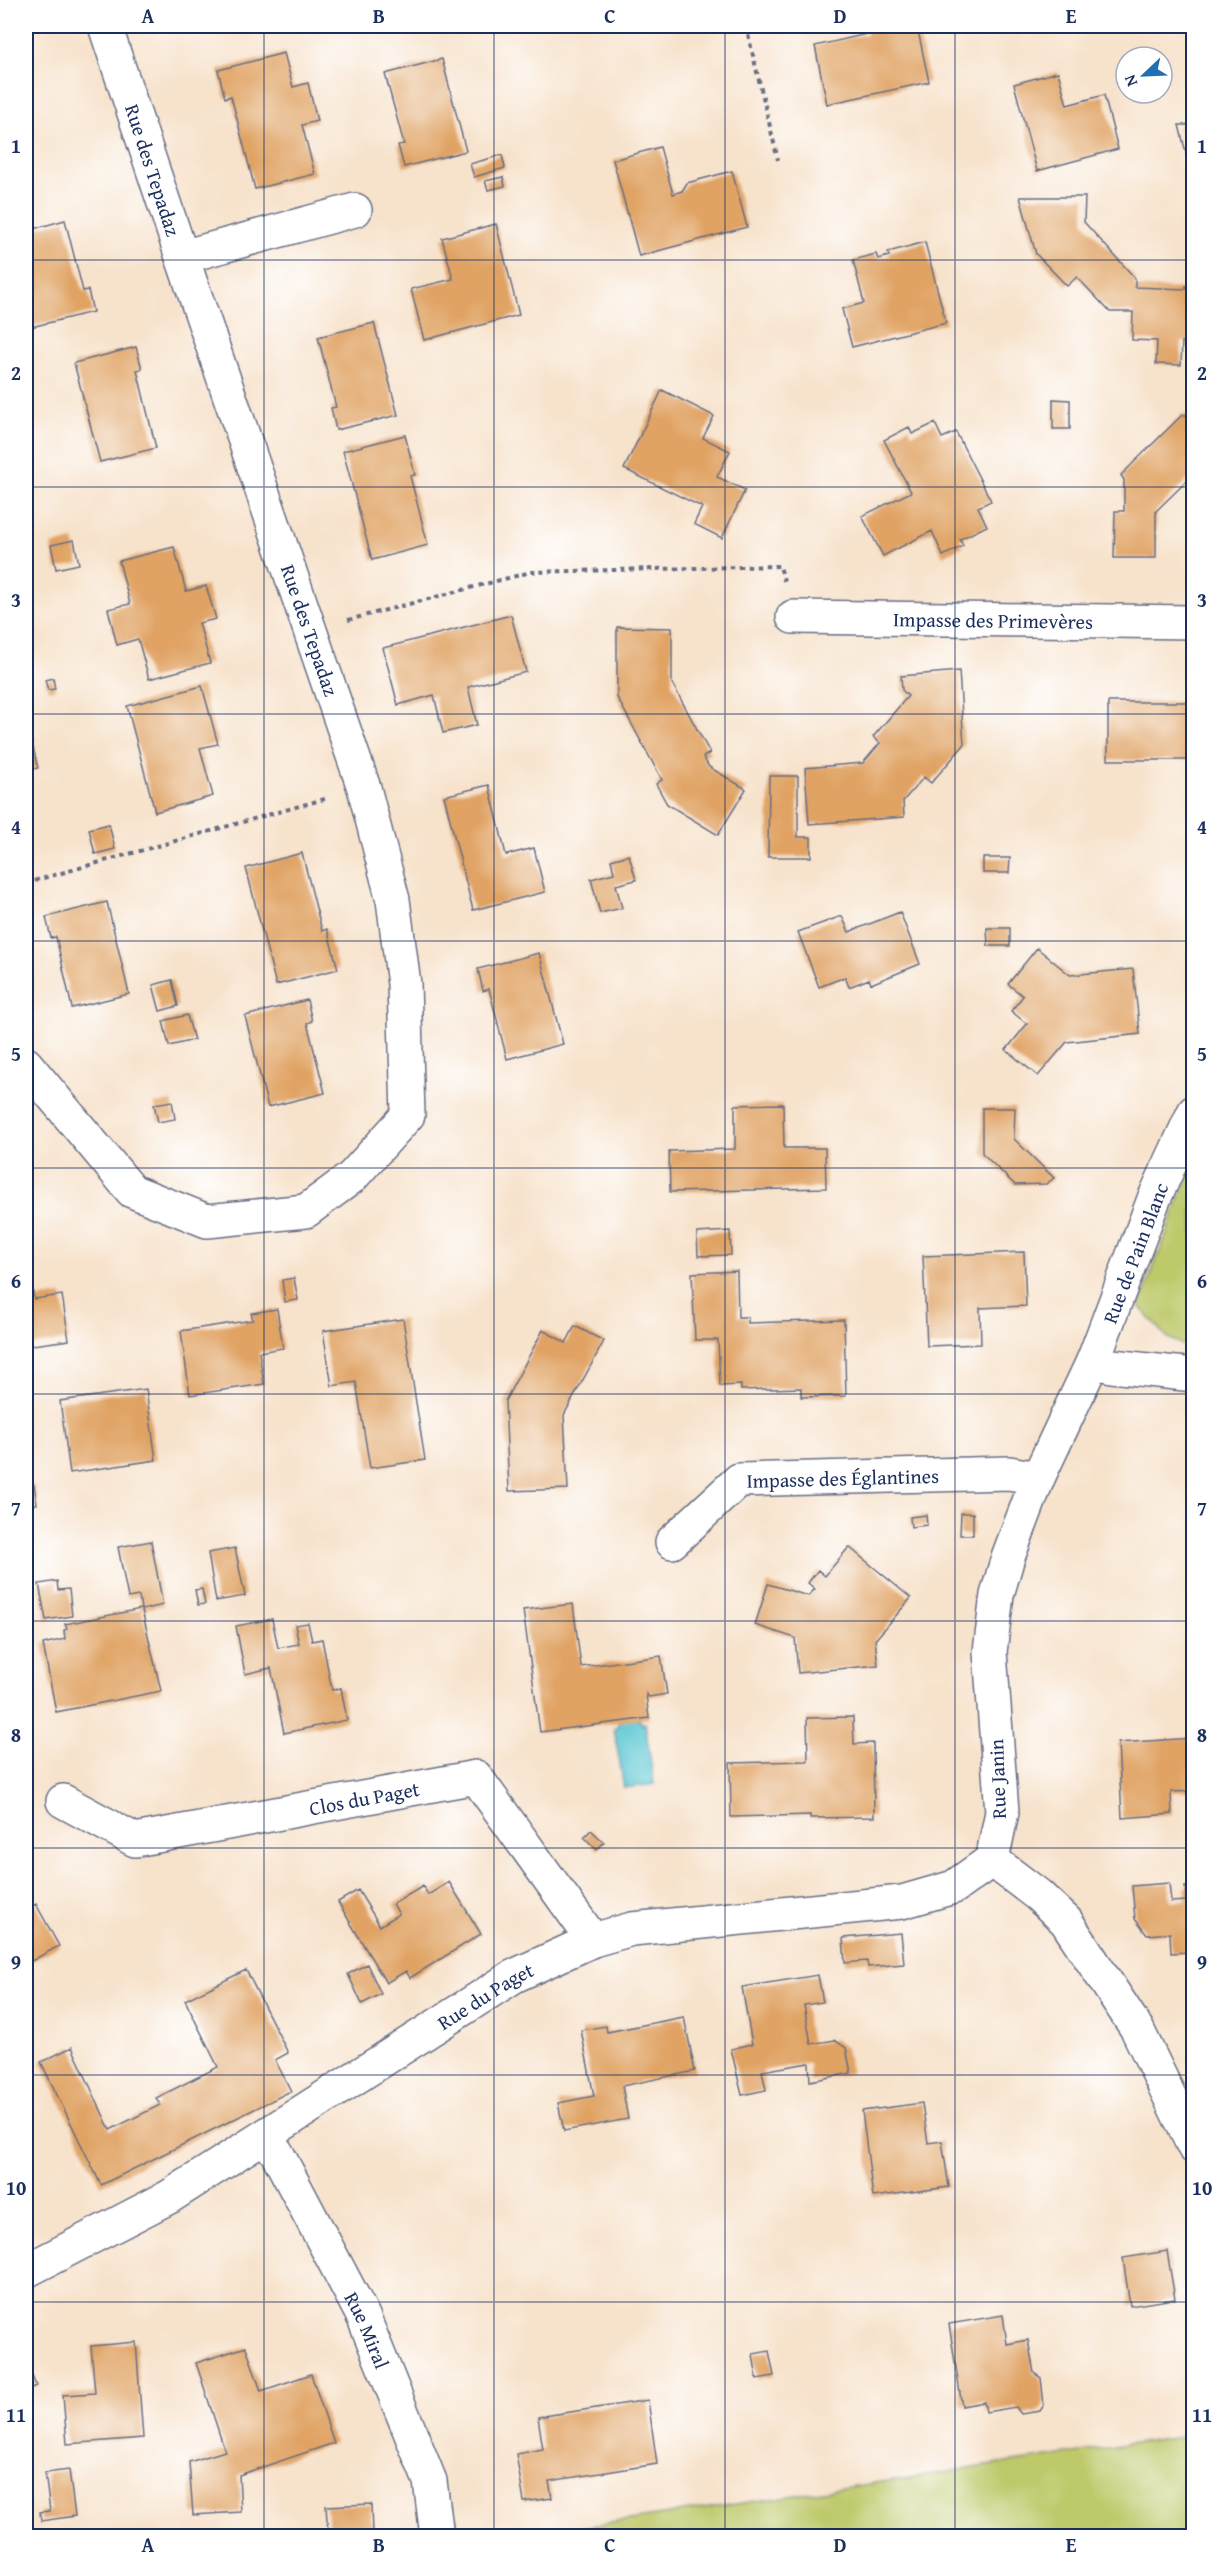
<svg xmlns="http://www.w3.org/2000/svg" width="1219" height="2562" viewBox="0 0 1219 2562" font-family="'Gentium Book Plus',serif">
<style>
.green{fill:#bec96b;stroke:#6c7c64;stroke-width:1.5}
.water{fill:#5bc7d2;stroke:#3b7b98;stroke-width:1.5}
.building{fill:#e0a363}
.lines{fill:none;stroke-linecap:round;stroke-linejoin:round}
.minor-casing{stroke:#686e84;stroke-width:36}
.path{stroke:#686e84;stroke-width:4;stroke-dasharray:4.5 4.5;stroke-linecap:butt}
.minor{stroke:#fff;stroke-width:33}
.grid{fill:none;stroke:#1b2f5e;stroke-width:1.5;stroke-opacity:0.55}
.labels{text-anchor:middle;dominant-baseline:central;stroke-width:4.5;stroke-linejoin:round;paint-order:stroke}
.street-label{font-size:20px;fill:#1b2f5e;stroke:#fff}
.neatline{fill:none;stroke:#1b2f5e;stroke-width:2}
.grid-label{font-size:20px;text-anchor:middle;font-weight:bold;fill:#1b2f5e}
</style>
<rect width="100%" height="100%" fill="#fff"/>
<filter id="ink" filterUnits="userSpaceOnUse"><feTurbulence type="fractalNoise" baseFrequency=".0167" numOctaves="2"/><feDisplacementMap in="SourceGraphic" scale="12" xChannelSelector="R" yChannelSelector="G"/><feConvolveMatrix kernelMatrix="1 2 1 2 8 2 1 2 1" color-interpolation-filters="sRGB"/></filter>
<filter id="wash" filterUnits="userSpaceOnUse"><feTurbulence type="fractalNoise" baseFrequency=".008" numOctaves="4" result="noise"/><feDisplacementMap in="SourceGraphic" scale="24" xChannelSelector="R" yChannelSelector="G"/><feGaussianBlur stdDeviation="1.35" result="paint"/><feColorMatrix in="noise" values="0 0 0 0 0 0 0 0 0 0 0 0 0 0 0 0 0 1.4 0 .05"/><feComposite in="paint" operator="in"/></filter>
<g filter="url(#wash)">
<rect width="100%" height="100%" fill="#f7e2cb"/>
<path class="green" d="M1193,1163V1350L1168,1338L1139,1306Z
M1193,2435V2536H524Z"/>
<path class="water" d="M639,1719L642,1724L645,1723L654,1784L624,1788L614,1728L618,1727L619,1721Z"/>
<g id="blocks">
<path class="building" d="M865,26H917L929,82L827,104L815,46L867,34Z
M284,53L293,87L308,83L317,121L302,125L315,174L255,189L231,96L225,98L218,70Z
M442,59L466,151L404,167L398,145L404,144L385,74Z
M1058,72L1067,105L1104,95L1118,149L1037,171L1014,84Z
M1179,125H1194V181H1193Z
M660,147L673,194L682,191L687,183L732,171L747,227L639,256L613,160Z
M502,155L505,168L474,177L470,164Z
M503,177L505,186L488,190L485,181Z
M1020,197H1085L1084,222L1135,278V287L1186,289V286H1194V342H1182L1181,365L1156,364L1157,341L1132,340L1133,312H1110L1077,277L1067,286L1036,254Z
M65,220L83,291L88,290L93,312L31,327L26,304V231Z
M496,224L519,315L424,340L411,289L453,279L442,238Z
M925,242L946,323L852,347L842,309L864,303L853,260L876,254L878,259L889,256L888,252Z
M374,323L398,415L336,430L331,408L336,407L318,337Z
M136,347L142,369L137,370L156,448L100,462L74,363Z
M662,390L714,416L703,438L730,451L717,477L745,490L722,538L694,524L702,507L624,469Z
M1053,399L1070,400V429H1053Z
M1182,415H1194V474L1156,511V558H1114L1115,511H1124V480L1121,475Z
M935,423L942,438L956,432L969,458L991,501L978,507L987,526L960,539L963,546L943,556L932,531L883,556L862,516L911,492L884,440L909,427L912,434Z
M405,435L415,475L410,476L428,545L372,560L343,451Z
M74,540L79,564L56,569L51,545Z
M174,547L186,591L206,586L216,619L199,623L210,663L149,679L138,639L117,645L108,609L130,604L119,561Z
M511,615L526,672L468,687L477,725L443,733L434,695L398,705L383,648Z
M617,627L672,628V683L710,753L703,757L709,767L746,789L718,835L667,804L656,784L662,780L617,697Z
M959,671L964,745L931,783L924,777L903,801L904,817L809,824L805,768L863,763L880,743L873,737L908,696L902,690L901,676Z
M53,678L55,689L48,690L45,680Z
M202,686L218,744L200,748L213,796L155,812L127,706Z
M1108,702H1194V760H1108Z
M26,718L38,768L26,771Z
M769,776H798V837H811V857H768Z
M489,785L506,855L534,848L545,892L473,910L444,796Z
M109,824L115,849L95,854L89,829Z
M302,853L322,931L327,929L338,969L276,985L246,868Z
M629,855L636,880L616,885L622,908L600,913L591,879L614,873L611,860Z
M983,858H1010L1009,873H983Z
M107,902L129,994L72,1008L56,937L51,938L46,917Z
M900,912L920,964L871,984L869,979L849,987L845,977L819,987L798,932L842,916L849,932Z
M987,928H1010V946H988Z
M1037,948L1070,975L1133,969L1140,1034L1067,1042L1038,1076L1006,1050L1027,1024L1011,1011L1023,996L1008,984Z
M539,953L563,1044L507,1059L489,989L483,991L478,969Z
M172,980L178,1006L160,1011L153,985Z
M307,1000L312,1021L307,1023L325,1093L268,1107L245,1016Z
M187,1015L194,1040L169,1046L163,1021Z
M172,1101L175,1119L158,1122L154,1104Z
M783,1104L784,1148H825L826,1188L670,1192L669,1151L735,1149V1105Z
M982,1108H1015L1014,1139L1054,1178L1046,1184L1015,1185L982,1153Z
M730,1231L731,1255L698,1256L697,1233Z
M26,1248L34,1299L62,1295L69,1340L26,1346Z
M1024,1252L1026,1306L980,1308L981,1344L927,1346L923,1256Z
M737,1271L738,1317H748V1323L844,1320L846,1396L801,1397V1388L741,1390V1385L720,1386L718,1340H695L692,1273Z
M294,1278L298,1300L285,1302L282,1280Z
M277,1309L283,1348L259,1352L264,1384L190,1395L181,1331L253,1320L251,1313Z
M403,1319L425,1460L370,1468L356,1382L332,1386L323,1331Z
M575,1326L604,1341L564,1415L568,1489L509,1491L505,1401L543,1330L566,1343Z
M146,1389L156,1460L70,1473L60,1401Z
M34,1485L37,1504L26,1506V1486Z
M961,1513H973V1535H960Z
M926,1515L927,1525L911,1527L910,1517Z
M151,1541L163,1605L142,1610L161,1691L56,1712L43,1644L65,1639L64,1630L67,1629L65,1624L141,1609L139,1596L128,1598L118,1547Z
M849,1547L911,1598L875,1640L878,1665L798,1673L795,1638L755,1625L768,1584L808,1596L815,1589L808,1583L818,1570L825,1576Z
M235,1548L245,1596L216,1601L208,1553Z
M57,1581L58,1590L69,1589L72,1616L46,1620L39,1584Z
M202,1589L205,1604L198,1605L195,1590Z
M573,1604L581,1667L661,1656L667,1694L649,1697L646,1694L649,1718L540,1732L523,1610Z
M272,1619L278,1648L299,1644L295,1625L308,1623L312,1641L322,1639L332,1690L341,1688L347,1720L284,1733L271,1668L245,1674L236,1626Z
M853,1717L854,1744L873,1743L874,1817L810,1818V1815L731,1817L730,1763L808,1761L807,1718Z
M1194,1738V1791L1171,1792L1172,1814L1122,1818L1118,1743Z
M591,1830L604,1842L597,1850L584,1837Z
M449,1882L481,1934L410,1978L406,1971L386,1983L338,1902L358,1890L380,1926L399,1914L393,1904L423,1886L428,1895Z
M1169,1883L1171,1902L1186,1901L1185,1887L1194,1886V1958H1191V1952L1171,1953L1170,1933L1147,1935L1135,1919L1132,1886Z
M36,1904L59,1946L26,1964V1910Z
M901,1933L904,1964L868,1967L867,1961L845,1963L843,1938Z
M367,1964L381,1994L362,2004L348,1974Z
M246,1970L288,2053L275,2060L291,2091L101,2185L41,2062L72,2047L110,2130L160,2105L156,2098L218,2067L185,2000Z
M818,1975L823,2002L804,2005L811,2044L835,2040L846,2048L851,2073L810,2081L809,2063L762,2071L766,2090L742,2095L731,2049L752,2044L742,1987Z
M684,2017L695,2071L622,2086L628,2119L564,2131L558,2103L594,2096L581,2030L606,2026L607,2032Z
M922,2103L928,2143L942,2141L949,2187L873,2197L862,2111Z
M1167,2251L1175,2299L1130,2306L1123,2258Z
M1003,2315L1007,2344L1028,2340L1034,2373L1041,2378L1044,2405L1040,2411L1021,2414L1016,2407L986,2412L984,2402L962,2406L949,2324Z
M136,2342L143,2438L67,2444L63,2395L95,2393L91,2346Z
M246,2347L261,2391L311,2374L334,2443L239,2475L241,2512L193,2515L189,2462L225,2451L196,2363Z
M769,2351L774,2376L757,2379L753,2354Z
M26,2360L36,2386L26,2390Z
M648,2400L657,2464L549,2481L552,2498L524,2502L516,2454L543,2449L538,2417Z
M69,2470L75,2516L41,2521L40,2512L50,2511L45,2473Z
M371,2504L372,2533L328,2535L326,2506Z"/>
</g>
</g>
<g filter="url(#ink)">
<use href="#blocks" fill-opacity="0" stroke="#686e84" stroke-width="1.5"/>
<g class="lines">
<g class="minor-casing">
<g id="minor">
<path d="M182,257L355,210"/>
<path id="s1" d="M793,617L1194,622"/>
<path d="M26,1064L132,1191L207,1221L306,1211L352,1177L408,1115L404,984L393,900L364,788L182,257L105,26"/>
<path d="M1194,1112L1154,1199L1093,1361L1038,1478L1008,1557L997,1595L990,1652L1002,1812L992,1860L1038,1895L1066,1921L1137,2029L1194,2147"/>
<path d="M1093,1361L1112,1366L1194,1375"/>
<path id="s2" d="M672,1542L739,1480L1009,1473L1038,1478"/>
<path id="s3" d="M63,1801L135,1840L476,1777L593,1940"/>
<path id="s4" d="M265,2137L277,2153L363,2316L430,2481L437,2536"/>
<path id="s5" d="M26,2271L169,2197L514,1976L593,1940L632,1929L902,1902L954,1887L992,1860"/>
</g>
</g>
<path class="path" d="M746,26L778,160
M348,620L531,572L780,566L784,581
M26,883L328,798"/>
<use href="#minor" class="minor"/>
</g>
</g>
<path class="grid" d="M264,26V2536M494,26V2536M725,26V2536M955,26V2536M26,260H1194M26,487H1194M26,714H1194M26,941H1194M26,1168H1194M26,1394H1194M26,1621H1194M26,1848H1194M26,2075H1194M26,2302H1194"/>
<g class="labels">
<g class="street-label">
<text transform="translate(153 170) rotate(72)">Rue des Tepadaz</text>
<text stroke="none"><textPath href="#s1" startOffset="200">Impasse des Primevères</textPath></text>
<text transform="translate(310 630) rotate(71)">Rue des Tepadaz</text>
<text transform="translate(1135 1253) rotate(-69)">Rue de Pain Blanc</text>
<text stroke="none"><textPath href="#s2" startOffset="195">Impasse des Églantines</textPath></text>
<text transform="translate(997 1779) rotate(-92)">Rue Janin</text>
<text stroke="none"><textPath href="#s3" startOffset="315">Clos du Paget</textPath></text>
<text stroke="none"><textPath href="#s5" startOffset="536">Rue du Paget</textPath></text>
<text stroke="none"><textPath href="#s4" startOffset="219">Rue Miral</textPath></text>
</g>
</g>
<rect width="1219" height="2562" fill="none" stroke="#fff" stroke-width="66"/>
<g transform="translate(1144 75) rotate(247)"><circle r="28" fill="#ffffff" stroke="#a4acbf" stroke-width="1.5"/>
<path d="M0-4.5L10 22L0 15L-10 22Z" fill="#1f6fb2"/>
<text y="-9" font-size="16" font-weight="bold" text-anchor="middle" fill="#1b2f5e">N</text>
</g>
<rect x="33" y="33" width="1153" height="2496" class="neatline"/>
<g class="grid-label">
<text x="148" y="23">A</text>
<text x="379" y="23">B</text>
<text x="610" y="23">C</text>
<text x="840" y="23">D</text>
<text x="1071" y="23">E</text>
<text x="16" y="153">1</text>
<text x="1202" y="153">1</text>
<text x="16" y="380">2</text>
<text x="1202" y="380">2</text>
<text x="16" y="607">3</text>
<text x="1202" y="607">3</text>
<text x="16" y="834">4</text>
<text x="1202" y="834">4</text>
<text x="16" y="1061">5</text>
<text x="1202" y="1061">5</text>
<text x="16" y="1288">6</text>
<text x="1202" y="1288">6</text>
<text x="16" y="1515">7</text>
<text x="1202" y="1515">7</text>
<text x="16" y="1742">8</text>
<text x="1202" y="1742">8</text>
<text x="16" y="1969">9</text>
<text x="1202" y="1969">9</text>
<text x="16" y="2195">10</text>
<text x="1202" y="2195">10</text>
<text x="16" y="2422">11</text>
<text x="1202" y="2422">11</text>
<text x="148" y="2552">A</text>
<text x="379" y="2552">B</text>
<text x="610" y="2552">C</text>
<text x="840" y="2552">D</text>
<text x="1071" y="2552">E</text>
</g>
</svg>
